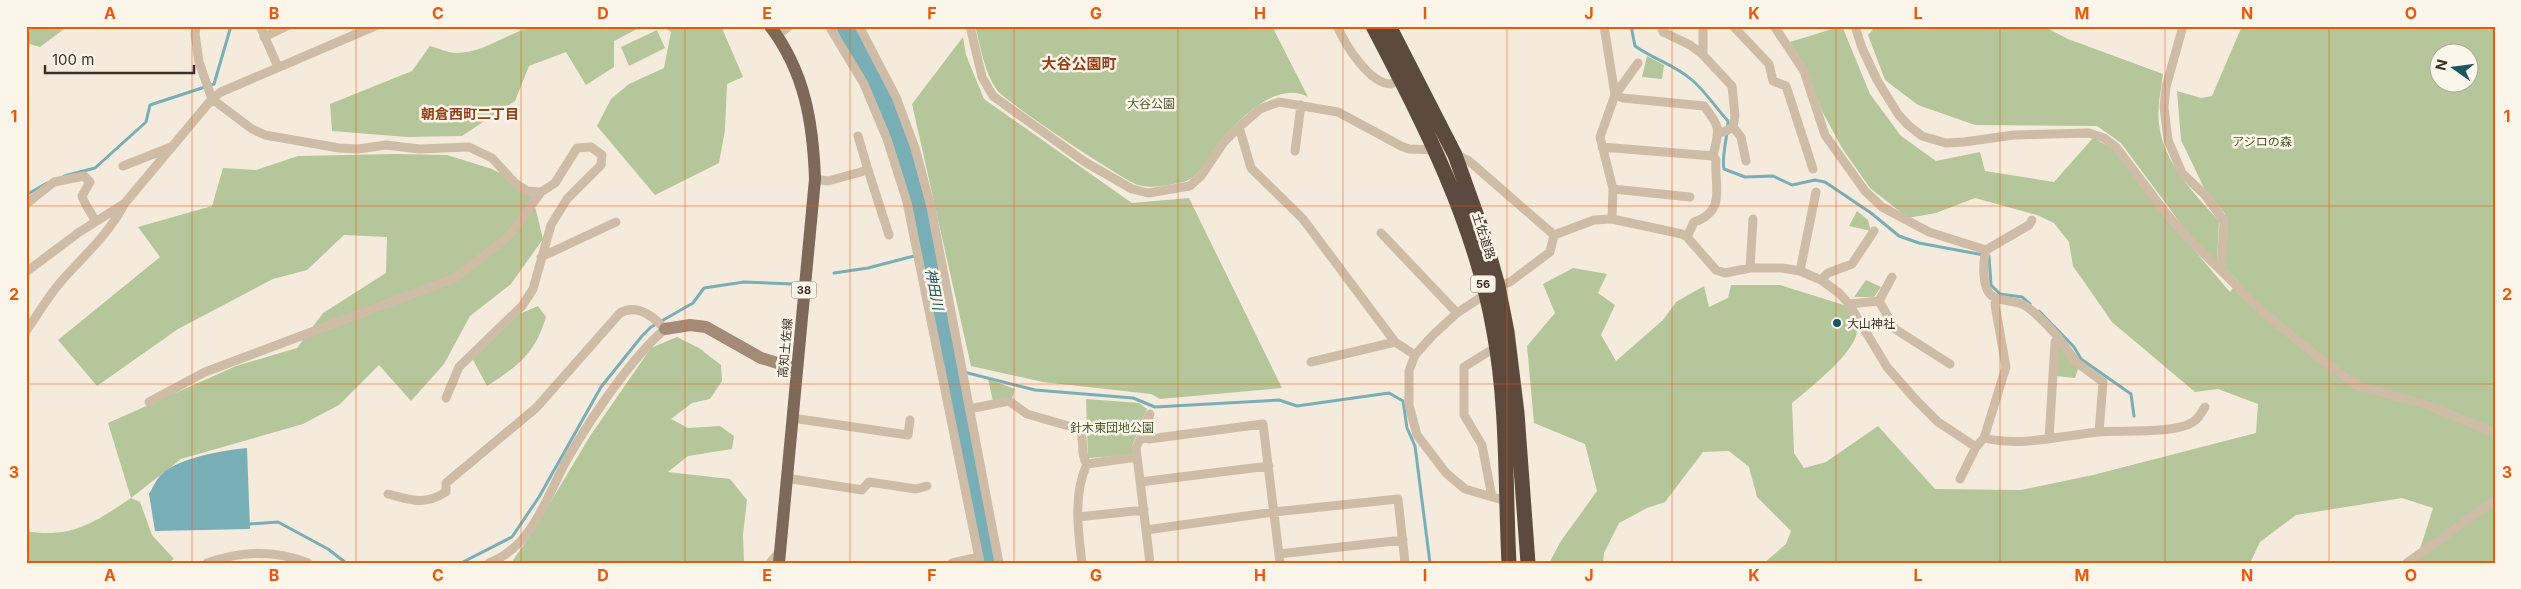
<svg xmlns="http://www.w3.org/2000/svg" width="2521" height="589" viewBox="0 0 2521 589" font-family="Inter,'Noto Sans JP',sans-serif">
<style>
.green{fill:#b4c69a;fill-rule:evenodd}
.water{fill:#78aeb6}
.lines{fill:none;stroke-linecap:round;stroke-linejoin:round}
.stream{stroke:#78aeb6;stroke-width:3}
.river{stroke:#78aeb6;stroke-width:18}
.street{stroke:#cfbca7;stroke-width:9}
.secondary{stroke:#a38b78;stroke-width:12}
.primary{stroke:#7e6858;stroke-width:12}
.highway{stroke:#5c4a3e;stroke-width:15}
.grid{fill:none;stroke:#e8590c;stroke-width:1;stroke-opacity:0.55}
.poi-dot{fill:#185761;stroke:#fcf5ea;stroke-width:2}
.labels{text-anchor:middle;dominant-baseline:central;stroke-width:5;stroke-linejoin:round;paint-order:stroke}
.shield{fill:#fcf5ea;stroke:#756a62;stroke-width:1}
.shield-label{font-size:11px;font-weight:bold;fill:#3b2f28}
.park-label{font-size:12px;fill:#455c29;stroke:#fcf5ea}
.street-label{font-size:12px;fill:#3b2f28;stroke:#fcf5ea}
.poi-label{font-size:12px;fill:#3b2f28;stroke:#fcf5ea;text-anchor:start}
.neighbourhood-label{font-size:14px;font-weight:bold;fill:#933f18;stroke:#fcf5ea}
.water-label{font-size:14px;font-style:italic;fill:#185761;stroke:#fcf5ea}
.quarter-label{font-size:15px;font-weight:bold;fill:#933f18;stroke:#fcf5ea}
.neatline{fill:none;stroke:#e8590c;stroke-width:2}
.grid-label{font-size:16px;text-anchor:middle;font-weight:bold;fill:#e8590c}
</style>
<rect width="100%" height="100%" fill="#f5ebdd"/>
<path class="green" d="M26,26H68L40,47L26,43Z
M537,26H643L614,41V67L586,85L566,52L529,66L515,101L462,136L407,137L332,131L330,104L412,71L430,46C438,48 448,53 456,53C485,53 509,31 537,26Z
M662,26H721L743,77L727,84L725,130L719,163L655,195L597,126L611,99L629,84L664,68L671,32Z
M975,26H1272L1308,97C1277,80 1239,119 1220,141C1210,153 1200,179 1183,182C1169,185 1152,189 1138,185C1125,181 1004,101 997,90C984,72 981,48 975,26Z
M1842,26L1870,94L1901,136L1936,161L1980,152L1985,171L2054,182L2093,138L2114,149L2160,210L2230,292L2238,281L2225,269L2227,238L2225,214L2204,188L2181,140L2177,91L2201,98L2212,96L2242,26H2495V563H2400L2420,549L2433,508L2402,498L2296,515L2260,542L2250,563H1764L1786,544L1791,531L1757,497L1749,467L1729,451L1703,452L1665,502L1647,508L1619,523L1604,553L1603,563H1549L1561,541L1597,491L1585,444L1534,423L1527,346L1555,313L1543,284L1573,268L1607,274L1598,293L1615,305L1601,335L1616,361L1663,320L1676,302L1704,286L1709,307L1728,298L1731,285H1780L1847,306C1851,314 1857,322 1857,331C1856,352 1808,390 1792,403L1794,453L1804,468L1826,462L1878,426L1935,489L2021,490L2093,475L2256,433L2258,404L2218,389L2195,392L2112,322L2073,266L2069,242L2054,223L2037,215L1975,198L1936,213L1908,218L1870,188L1842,148L1822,111L1806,67L1790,42ZM2438,52H2468V82H2438Z
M1876,26H2043L2068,39L2163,74C2161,90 2157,108 2159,124C2164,164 2193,192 2219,221L2217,263L2184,228L2121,143L2097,126L1975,125L1918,105L1885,80L1868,35Z
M657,30L665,48L629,66L621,47Z
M963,37L966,55L984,99L1132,203L1189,198L1282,388L1160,399L1151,394L1043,382L971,366L912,104Z
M1647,56L1664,65L1662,79L1642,77Z
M393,154L447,155L492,169L531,190L543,239L511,284L470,316L444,364L411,401L379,365L339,405L303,424L181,459L131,498L140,502L152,535L174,559L168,563H26V531C72,539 95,522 131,498L108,423L236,366L297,348L323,313L386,273L387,237L344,235L307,270L273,279L178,329L97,386L58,340L160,257L138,227L212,206L223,168L256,170L298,156Z
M1857,211L1868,220L1871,231L1849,226Z
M1866,280L1881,287L1874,297H1854Z
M538,306L546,317C535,354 518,366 487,386L472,358L517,315Z
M677,337L699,348L721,365L722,381L710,399L692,403L671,419L688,428L720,426L734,436L732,449L688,456L668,472L730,479L747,500L743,535L744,563H511L534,530L590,436L651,348Z
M2059,342L2078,369L2075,378L2055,376Z
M988,379L1015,389L1012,398L993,401Z
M1086,399L1139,403L1147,409L1132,446V455L1088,458Z"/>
<path class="water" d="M247,448L250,529L155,531L149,494C153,488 156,479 162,474C178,458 224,450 247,448Z"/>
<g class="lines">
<path class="stream" d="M1631,26L1635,46C1653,59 1675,65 1692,80C1705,91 1716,108 1728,121C1728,136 1721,157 1724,169L1745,177L1773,176L1792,185L1815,180L1825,182L1871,213L1899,236L1919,243L1989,256L1991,285L2000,294L2022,297L2030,304
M64,176L95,168L146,122L150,105L214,84L231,26
M26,195L47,183
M922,254L928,252
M834,273L868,268L914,256
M2039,311L2074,347L2081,359L2131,394L2134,416
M952,369L1035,390L1133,398L1155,407L1279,400L1297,406L1389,393L1403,401L1407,428L1415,446L1430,563
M250,524L278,522L328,549L346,563
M461,563L512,537L539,497L601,387L642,336L651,327L693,303L704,288L744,282L792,284"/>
<path class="river" d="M845,26L890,113L913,178L990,563"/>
<path class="street" d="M196,26L195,34L199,62L212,99L252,129L265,135L339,148L358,149L386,145L419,149L469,147L492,158L515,183L527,191L541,192L555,183L577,148L591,147L602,155L601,165L567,199L551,225L533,289L522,306L459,367L446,398
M260,26L278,67
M829,26L864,84L887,139L907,202L980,563
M859,26L896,97L915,148L931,207L999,563
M970,26L982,77L993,96L1085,162L1132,189L1148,193L1190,186L1201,176L1224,142L1239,127L1260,109L1279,102L1338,112L1401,146L1409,149L1438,150
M1337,26C1345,44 1369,84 1391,84L1400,79
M1604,26L1615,95L1600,137L1613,189L1612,219
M1661,26L1663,32L1690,45L1702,54
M1703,26V53L1702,54L1732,86L1735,116L1733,127L1724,132H1718
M1733,26L1769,64L1773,81L1786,86L1813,169
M1774,26L1804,71L1825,135L1865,191L1882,207L1929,232L1986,250C1983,262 1981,291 1994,297C2004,302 2014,300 2024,305C2037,313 2048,326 2058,337
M1855,26L1862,48L1877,80L1898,114L1908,125L1922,136L1946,143L1964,142L2014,135L2089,133L2104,138L2116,147L2165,212L2186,236L2264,313L2323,361L2358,386L2427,405L2495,433
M2183,26L2166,87L2164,107L2168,140L2182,173L2205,195L2224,221L2221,269
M777,36L789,26
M264,37L287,26
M1239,127L1251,168L1303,219L1395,342L1415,355
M1733,127L1741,137L1746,161
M858,136L868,170
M1602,147L1713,156C1719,129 1722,129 1704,106L1623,98L1615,95L1638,63
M1295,151L1301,105
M1455,154L1469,161L1554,235
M123,166L171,147
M815,179L828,181L868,170L889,235
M1613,189L1690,197
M26,204L54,182L84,176L90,182L82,196C84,204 92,213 95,221
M1381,233L1457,313
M1554,235L1594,220L1612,219L1682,234L1687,237L1716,270L1725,273L1750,268H1782L1800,271L1821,280L1839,293L1849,304L1887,367L1915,399L1938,422L1976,447L1984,438L2006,367L1995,305L1996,298
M1687,237L1694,222C1727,211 1714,186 1716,160L1713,156
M1986,250L2029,225L2032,220
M541,257L616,222
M1750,268L1753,219
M1800,271L1816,192
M26,272L78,233L125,203
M1821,280L1828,273L1852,264L1874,231
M1498,286L1510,282L1550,252L1554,235
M1486,294L1457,313L1433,335L1415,355L1409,371V405L1417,435L1446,473L1465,489L1506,501
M1879,301L1892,277
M1849,304L1879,301L1895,329L1950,364
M26,331C39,313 50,293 65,277C87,253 110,232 125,203L212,99L221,92L375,26
M1311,362L1395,342
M149,402L205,372L455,278L509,236L541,192
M969,409L1009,401L1027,414L1079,429C1086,440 1079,453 1087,464
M792,418L908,435L910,420
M1141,437L1150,414
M1984,438C2021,447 2060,436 2098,432C2121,430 2175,434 2193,422C2198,419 2202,412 2205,407
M2049,439L2055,342L2058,337L2076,362L2103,382L2099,432
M786,478L862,490L869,482L916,489L927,486
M1960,479L1976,447
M1140,482L1269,466
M388,494C412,500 423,506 446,492V483L536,408L620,313C637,303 654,317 665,329C631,358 592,417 569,456C547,494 534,546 489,563
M1492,497L1482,445L1464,415V367L1496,347
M1078,517L1144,510
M1146,530L1274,512L1398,499L1405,563
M1279,554L1403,540
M207,563C241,551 274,549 308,563
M770,563L779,552
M952,563L979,557
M1082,563C1078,531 1073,494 1087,464L1137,457
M1150,563L1136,448L1141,437L1149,439L1263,424L1280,563
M2407,563L2495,500"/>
<path class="secondary" d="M665,329L690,325L706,327L761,358L797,369"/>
<path class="primary" d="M770,26C805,72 813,123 815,179L779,563"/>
<path class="highway" d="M1373,26C1424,124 1475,222 1494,332C1508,408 1505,486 1509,563
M1389,26L1455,155L1484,236L1498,286L1507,332L1517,413L1528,563"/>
</g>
<path class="grid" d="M192,26V563M356,26V563M521,26V563M685,26V563M850,26V563M1014,26V563M1178,26V563M1343,26V563M1507,26V563M1672,26V563M1836,26V563M2000,26V563M2165,26V563M2329,26V563M26,206H2495M26,384H2495"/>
<circle class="poi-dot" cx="1837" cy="323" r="5"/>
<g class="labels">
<g class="shield">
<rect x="1470.5" y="275.5" width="25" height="17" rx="4"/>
<rect x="791.5" y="281.5" width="25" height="17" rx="4"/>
</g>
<g class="shield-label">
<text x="1483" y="284">56</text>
<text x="804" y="290">38</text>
</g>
<g class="park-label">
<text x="1151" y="103">大谷公園</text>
<text x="2262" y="141">アジロの森</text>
<text x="1112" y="427">針木東団地公園</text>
</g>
<g class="street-label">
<text transform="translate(1484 236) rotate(72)">土佐道路</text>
<text transform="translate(785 348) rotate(-85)">高知土佐線</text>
</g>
<g class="poi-label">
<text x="1847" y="323">大山神社</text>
</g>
<g class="neighbourhood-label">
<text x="470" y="113">朝倉西町二丁目</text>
</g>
<g class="water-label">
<text transform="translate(935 289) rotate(79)">神田川</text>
</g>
<g class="quarter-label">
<text x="1079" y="63">大谷公園町</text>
</g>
</g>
<rect width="2521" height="589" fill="none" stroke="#fcf5ea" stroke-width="55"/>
<g transform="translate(2454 68) rotate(284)"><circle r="24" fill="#fcf5ea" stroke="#afa69c"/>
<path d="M0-4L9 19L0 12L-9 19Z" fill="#185761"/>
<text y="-8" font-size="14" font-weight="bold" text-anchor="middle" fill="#3b2f28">N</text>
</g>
<path d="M45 65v8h149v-8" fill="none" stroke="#3b2f28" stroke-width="2.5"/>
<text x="52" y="65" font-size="15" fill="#3b2f28" stroke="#fcf5ea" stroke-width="4" paint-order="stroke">100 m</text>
<rect x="28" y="28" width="2466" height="534" class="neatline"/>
<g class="grid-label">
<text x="110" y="19">A</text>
<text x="274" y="19">B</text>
<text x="438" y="19">C</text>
<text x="603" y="19">D</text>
<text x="767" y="19">E</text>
<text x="932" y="19">F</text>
<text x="1096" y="19">G</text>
<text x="1260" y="19">H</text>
<text x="1425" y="19">I</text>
<text x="1589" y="19">J</text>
<text x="1754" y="19">K</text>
<text x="1918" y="19">L</text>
<text x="2082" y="19">M</text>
<text x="2247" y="19">N</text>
<text x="2411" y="19">O</text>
<text x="14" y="122">1</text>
<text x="2507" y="122">1</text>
<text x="14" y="300">2</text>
<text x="2507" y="300">2</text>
<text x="14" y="478">3</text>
<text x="2507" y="478">3</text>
<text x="110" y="581">A</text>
<text x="274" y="581">B</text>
<text x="438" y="581">C</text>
<text x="603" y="581">D</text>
<text x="767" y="581">E</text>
<text x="932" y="581">F</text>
<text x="1096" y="581">G</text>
<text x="1260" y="581">H</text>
<text x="1425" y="581">I</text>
<text x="1589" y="581">J</text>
<text x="1754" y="581">K</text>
<text x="1918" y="581">L</text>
<text x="2082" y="581">M</text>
<text x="2247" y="581">N</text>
<text x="2411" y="581">O</text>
</g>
</svg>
